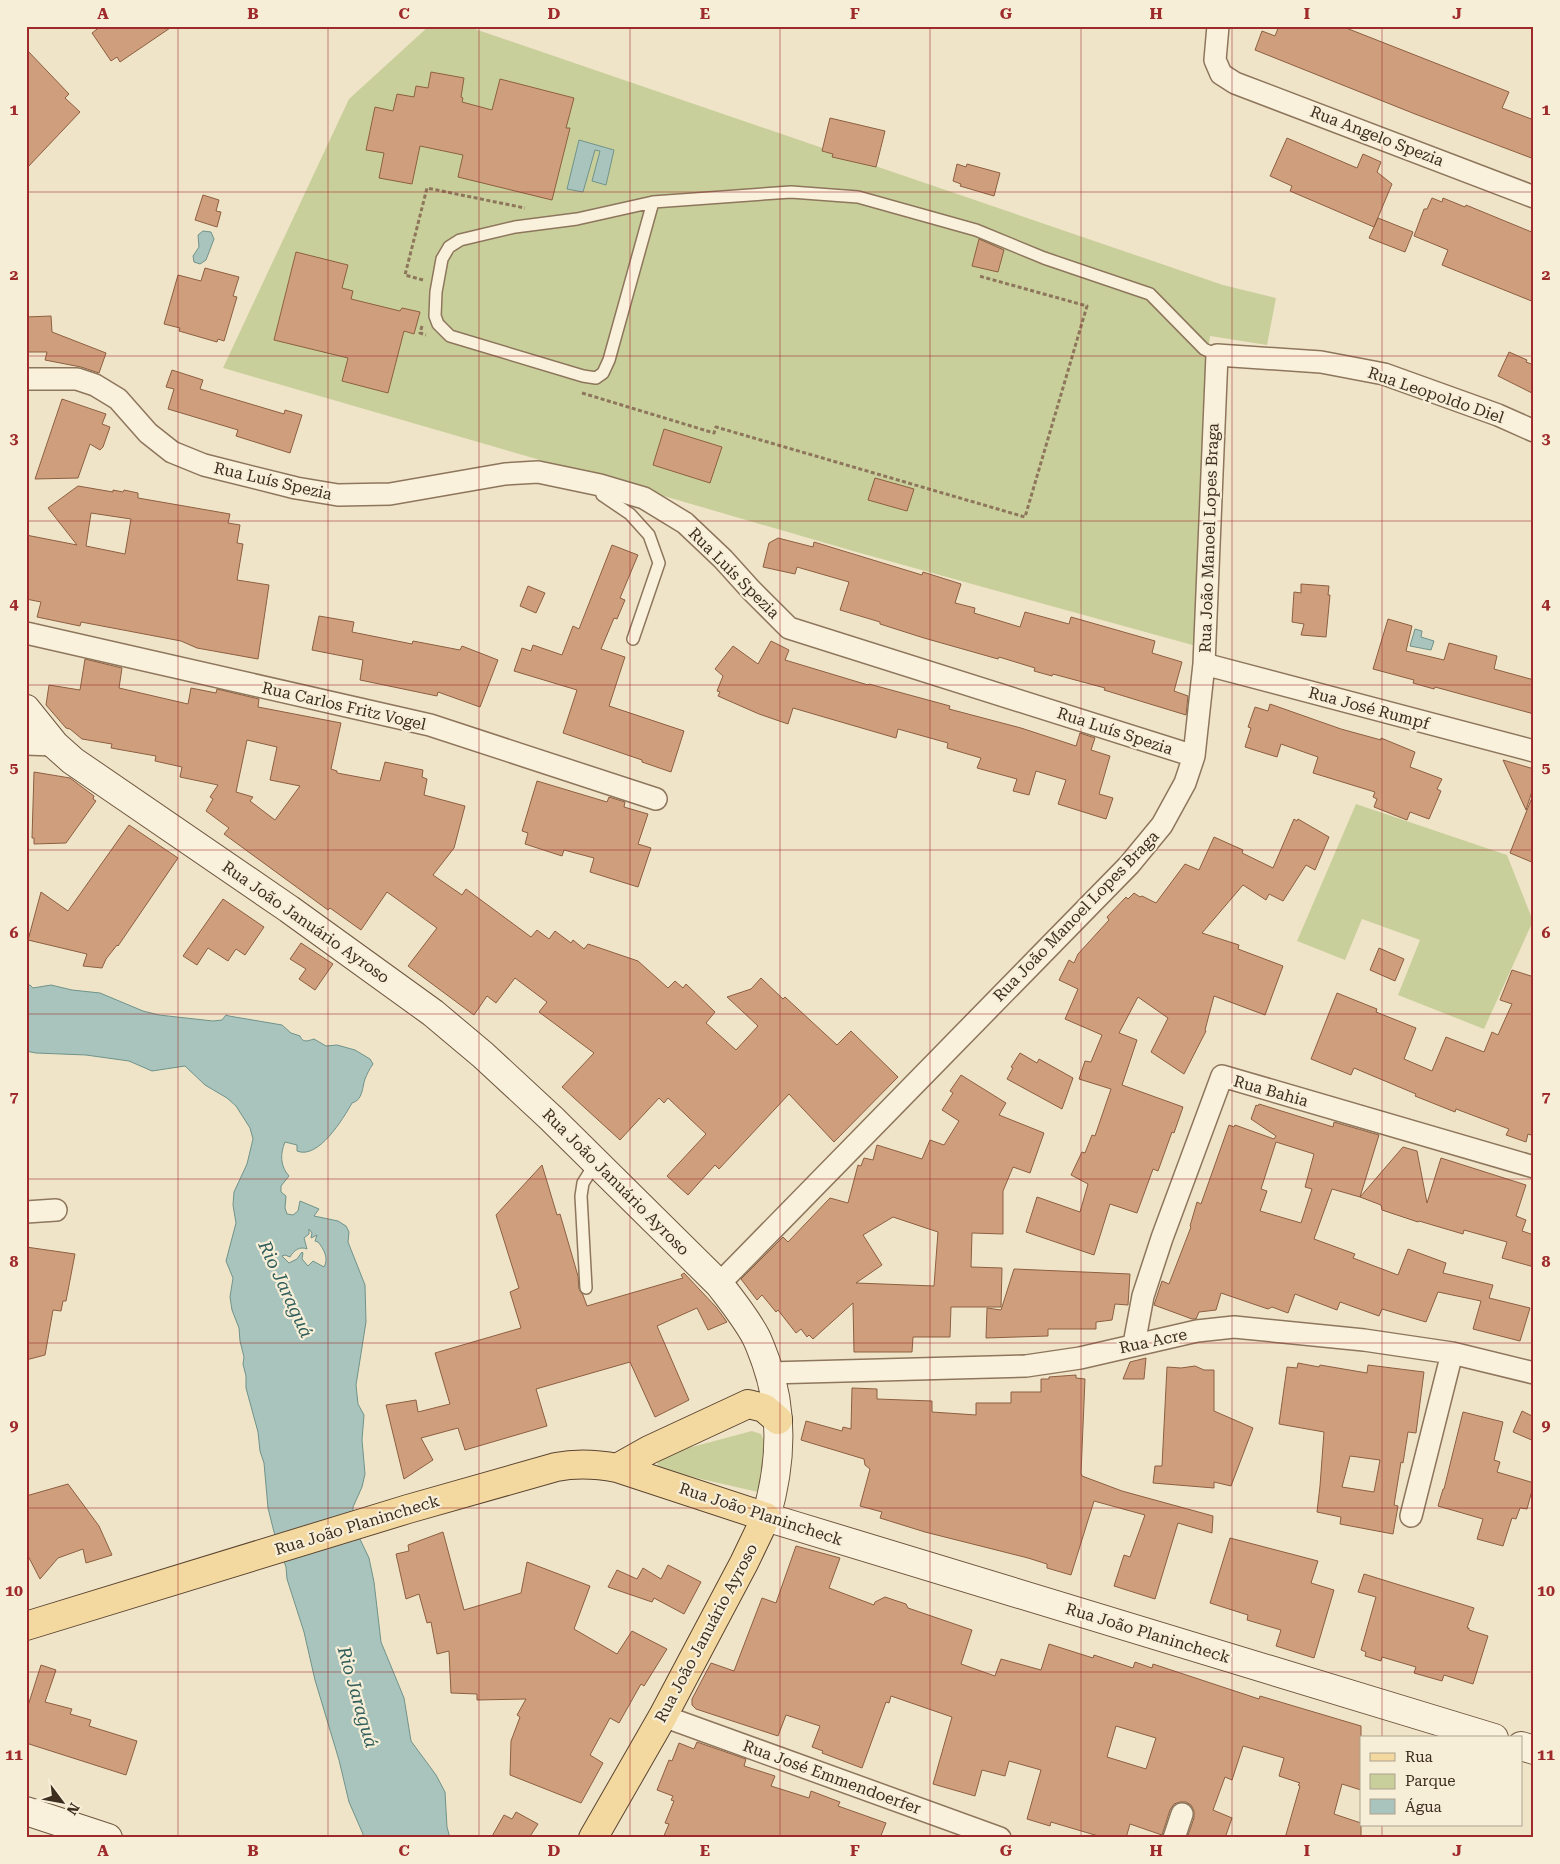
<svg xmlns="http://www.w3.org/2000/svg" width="1560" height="1864" viewBox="0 0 1560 1864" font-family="'Roboto Serif',serif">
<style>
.green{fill:#c9cf9b}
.water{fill:#a9c4bc;stroke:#6f938a;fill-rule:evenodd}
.building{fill:#cf9f7d;stroke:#8d5f41;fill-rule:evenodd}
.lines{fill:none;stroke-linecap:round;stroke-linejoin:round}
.lane-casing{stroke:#8d765c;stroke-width:14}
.street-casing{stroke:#8d765c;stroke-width:24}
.secondary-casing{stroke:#6f573f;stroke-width:30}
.primary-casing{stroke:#5b4430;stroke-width:30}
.path{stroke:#8d765c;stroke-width:3;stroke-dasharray:4 2.5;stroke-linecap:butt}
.lane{stroke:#faf1dc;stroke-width:11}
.street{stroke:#faf1dc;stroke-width:21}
.secondary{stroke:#faf1dc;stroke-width:28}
.primary{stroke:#f3d9a0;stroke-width:28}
.grid{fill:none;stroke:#9e2a2b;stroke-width:1;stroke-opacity:0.55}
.labels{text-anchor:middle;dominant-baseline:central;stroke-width:4.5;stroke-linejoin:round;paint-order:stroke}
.street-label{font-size:16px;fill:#3d2e20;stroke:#f7eed8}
.water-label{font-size:18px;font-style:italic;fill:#2f5d5a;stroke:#f7eed8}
.neatline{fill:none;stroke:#9e2a2b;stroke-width:2}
.grid-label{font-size:16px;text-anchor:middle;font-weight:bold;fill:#9e2a2b}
</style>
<rect width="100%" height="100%" fill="#f0e4c8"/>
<path class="green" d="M429,26H466L1223,285L1276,298L1267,345L1210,336L1203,406L1196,646L853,551L223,368L349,99Z
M1356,804L1507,855L1533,921L1484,1029L1398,995L1420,940L1362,919L1345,960L1297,941Z
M752,1431L761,1434L766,1445L758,1492L657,1469L658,1456Z"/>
<path class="water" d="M579,140L614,150L606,185L592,181L600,151L595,150L583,192L567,189Z
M203,231L211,232L214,239L206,260L200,264L194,262L193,256L199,247L198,235Z
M1415,629L1422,631L1421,637L1434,641L1431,650L1410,646Z
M26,985H30L33,988L51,985L72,990L100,993L143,1011L159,1015L213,1021L222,1020L226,1015L229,1016L282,1025L291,1033L300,1036C303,1043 307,1041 314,1039L326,1046L337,1045L355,1050L370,1059L373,1064C370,1068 367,1074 365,1079C362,1088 363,1100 352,1103C343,1119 318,1160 297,1151V1145L285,1142C280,1154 280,1166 289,1176L281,1186V1192L286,1196L285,1208L287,1214L293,1215L298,1211L300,1201L319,1209L314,1216L338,1221L346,1226L349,1232L348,1242L365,1285L366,1322L356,1385L358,1404L364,1415L362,1440L365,1474L362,1487L353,1507V1516L358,1535L369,1558L374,1582L381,1642L404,1698L411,1741L436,1775L445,1792L447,1827L450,1838H362L363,1834L349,1802L339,1760L315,1680L304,1632L287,1579L286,1567L274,1532L268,1508L264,1463L260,1451L258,1432L246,1388V1376L243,1364L244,1357L240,1341L239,1328L232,1310L230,1297L233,1278L226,1261L236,1223L233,1205L234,1192L247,1164L253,1139L250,1128L236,1106L227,1098L205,1085L185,1066L152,1071L129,1061L86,1055L36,1053L26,1051ZM309,1229L312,1233L311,1238L317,1235L315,1241L318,1242C324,1249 329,1259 324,1267L313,1261L308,1266L302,1259L303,1253L302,1252L297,1259L289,1263L282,1256L285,1255L290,1257C294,1250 300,1246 307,1249L304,1238L309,1234Z"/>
<path class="building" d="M101,26H173L120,62L117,57L111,61L92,33Z
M1279,26H1341L1509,92L1502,108L1534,120V159L1415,114L1255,50L1262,31L1275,36Z
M26,49L69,94L65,98L80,112L26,169Z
M431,72L464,78L461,97L463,98L462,102L492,110L500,79L574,98L566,128H570L552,200L458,177L463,155L420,146L412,184L379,178L384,153L366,150L375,107L393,111L397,94L414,97L416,86L428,88Z
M830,118L885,131L876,167L832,157L833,154L822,151Z
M1287,138L1357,168L1363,154L1381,162L1377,172L1392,184L1374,227L1290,191L1292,186L1270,176Z
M957,164L966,167L967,164L1000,173L994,196L960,186L961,184L953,181Z
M203,195L219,200L216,211L221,212L217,227L195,220Z
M1432,198L1442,202L1443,198L1465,207L1466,205L1534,233V302L1442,265L1448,250L1414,236L1424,209H1427Z
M1378,218L1413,232L1405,252L1369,238Z
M979,239L1004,250L998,272L972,266Z
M296,252L348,265L342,288L353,291L351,299L400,311L402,308L420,312L414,334L404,331L388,393L342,381L348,358L274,340Z
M205,268L239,277L233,296L237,297L224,341L218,339L217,342L179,331L180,328L164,324L178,275L201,281Z
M51,316L52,332L106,353L99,373L81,367L45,360L47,352H26V317Z
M1509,352L1527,360L1526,362L1534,365V394L1498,376Z
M172,370L203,380L200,389L284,414L285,410L302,415L290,453L236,436L238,430L168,409L174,389L166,387Z
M62,399L106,414L102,424L110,427L103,447L100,450L90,444L78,478L35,479Z
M664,429L722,447L710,483L653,465Z
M875,478L914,489L907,511L868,500Z
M78,486L113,492V490L123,492L124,490L138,493V498L230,514L228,523L240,525L237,543L243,544L237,580L269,585L258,659L197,648L181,641L81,622L80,626L37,617L41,602L26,599V535L77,545L48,508ZM91,513L131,519L125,554L86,546Z
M778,538L813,547L814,542L922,575L923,572L961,584L955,603L975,608L974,613L1020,627L1025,612L1069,624L1071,617L1155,641L1152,653L1182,662L1174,691L1188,696L1186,715L1104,690L1105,688L1053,674L1052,676L1034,671L1035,668L999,657L998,659L924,638L880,624V622L840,610L849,582L797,567L795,574L763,567L769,543Z
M612,545L638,555L620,598L625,600L617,619L614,618L601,649L625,657L609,706L684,731L671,772L642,762V760L563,733L577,690L514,671L522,648L531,651L533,645L562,655L573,626L579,629Z
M1301,584L1329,586L1328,595H1330L1326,637L1301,635L1304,624L1292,622L1294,592L1301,593Z
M528,586L545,593L536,613L520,606Z
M319,616L354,622L352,632L412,644L413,641L460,650L462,646L498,660L480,707L438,692L437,696L360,680L363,660L312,650Z
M1388,619L1412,626L1406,651L1444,660L1449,643L1497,656L1494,669L1534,680V714L1435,687L1434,689L1413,683L1414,680L1373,669Z
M771,641L789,650L785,660L868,685L869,684L950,706L949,709L1021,728L1076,746L1080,733L1095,738L1091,750L1110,756L1099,794L1113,798L1106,819L1058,804L1066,780L1036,771L1029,795L1013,791L1017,779L977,768L981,758L947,748L948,743L898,729L896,738L793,708L788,724L759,714L718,696L720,692L717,691L723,676L715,669L733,646L758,664Z
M85,659L122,668L119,688L188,704L191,688L216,693L217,689L259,699L258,707L341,723L331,769L337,771V773L380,781L385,762L423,770L422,777L427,779L424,795L465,806L454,848L433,875L462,895L466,889L531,937L537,930L549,939L555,931L571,943L573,940L584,949L588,944L638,961L668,988L675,981L683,988L686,984L715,1012L706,1023L736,1050L758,1026L727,997L751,989L761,978L783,999L785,997L837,1045L851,1031L898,1077L834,1142L789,1094L719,1169L715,1165L688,1195L667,1176L706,1134L668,1098L664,1103L659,1098L620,1140L562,1087L594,1053L539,1012L547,1002L515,978L496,1003L487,996L474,1015L408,966L437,928L394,897L387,892L361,930L330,908L328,910L224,834L229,828L206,811L213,799L210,797L218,785L180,777L182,767L155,761L156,756L111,748L112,744L82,739L70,729L66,728L46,705L49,685L80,690ZM247,740L277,747L270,780L300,786L275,820L250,801L253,797L236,792Z
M1270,704L1341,729L1381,740V738L1415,752L1410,767L1442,779L1437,789L1441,791L1429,819L1410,812L1407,820L1374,807L1377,799L1373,797L1375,792L1313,773L1318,757L1281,744L1277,757L1245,747L1251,728L1248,727L1255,707L1268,711Z
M1503,760L1534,769V785L1526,810Z
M34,772L70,778L94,796L93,799L96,801L66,843L34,844V838H32Z
M537,781L607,802L609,797L625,802L624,807L648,814L638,844L651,848L638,887L590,872L594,858L564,850L562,856L525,844L528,833L522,831Z
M1533,795H1534V863L1510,853Z
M1294,819L1297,821L1298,819L1329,837L1315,870L1306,865L1283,901L1269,894L1266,900L1243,885L1202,933L1239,945L1238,949L1283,966L1265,1015L1214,996L1205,1030L1206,1031L1184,1074L1151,1052L1168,1018L1138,997L1119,1033L1137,1040L1122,1085L1183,1107L1174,1133L1172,1132L1158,1171L1153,1169L1137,1213L1110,1204L1094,1255L1026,1232L1037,1197L1080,1212L1088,1184L1071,1175L1082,1152L1085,1153L1092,1135L1095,1136L1111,1089L1079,1079L1085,1061L1091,1062L1102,1035L1065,1019L1078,989L1059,980L1069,960L1074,963L1078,954L1109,920L1107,917L1126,897L1128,899L1134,893L1140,897L1142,896L1156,903L1185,864L1199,870L1214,837L1243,850L1242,853L1273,868Z
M129,825L178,858L118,946L117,945L106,959L102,968L83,966L87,954L28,940L41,892L68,911Z
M223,899L264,927L245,955L236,949L228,961L208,948L197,965L183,956Z
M301,943L333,964L315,990L299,979L306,969L290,959Z
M1379,948L1404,959L1395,981L1370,970Z
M1512,970L1534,977V1136L1528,1134L1526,1142L1506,1135L1509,1129L1456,1109L1455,1112L1415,1096L1416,1094L1354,1068L1351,1075L1311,1059L1337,993L1377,1009L1376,1012L1416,1028L1404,1059L1432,1071L1446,1037L1484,1052L1492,1032L1498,1035L1512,1004L1500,1000Z
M1020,1053L1037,1063L1039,1059L1073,1078L1062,1109L1007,1079L1013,1068L1011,1067Z
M961,1075L1006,1103L999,1115L1044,1133L1030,1173L1013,1167L1003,1191V1234L972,1233L971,1267L1002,1268L1001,1307H951L950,1337H913L912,1352H854L853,1303L813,1339L809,1335L807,1337L801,1329L796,1333L778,1310L776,1312L762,1295L757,1300L741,1279L783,1237L788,1242L830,1198L848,1203L858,1165L861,1166L864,1158L873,1160L877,1145L922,1159L930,1140L944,1145L959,1121L942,1110L953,1093L950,1091ZM893,1217L938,1232L934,1286L856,1283L882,1265L863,1235Z
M1259,1104L1333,1127L1334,1122L1379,1135L1360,1197L1332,1189L1314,1239L1355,1254L1353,1258L1398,1275L1408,1249L1446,1263L1443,1273L1493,1285L1489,1298L1530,1308L1520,1341L1473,1329L1481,1301L1438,1292L1426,1322L1382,1309L1379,1316L1340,1302L1337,1310L1295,1294L1288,1313L1272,1307L1268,1309L1221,1293L1216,1310L1199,1312L1196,1319H1192L1154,1305L1162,1281L1169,1284L1191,1227L1190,1226L1197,1202L1201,1204L1229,1125L1234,1127L1235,1125L1274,1139L1276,1136L1251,1119L1256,1105L1258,1106ZM1276,1142L1314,1154L1305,1187L1312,1189L1301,1223L1260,1211L1267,1191L1261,1189Z
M1403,1147L1417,1151L1427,1203L1441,1158L1526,1185L1516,1216L1526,1220L1522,1231L1534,1235V1267L1502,1258L1507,1242L1464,1230L1463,1234L1419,1221L1418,1222L1382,1210L1381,1205L1360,1197Z
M542,1165L557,1215L560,1214L578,1276L579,1289L583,1295L587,1306L683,1278L681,1275L684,1273L716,1307L727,1322L708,1330L697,1308L657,1326L689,1400L655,1417L630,1362L536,1389L547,1426L465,1450L458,1428L421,1438L433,1460L404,1479L386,1405L416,1400L418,1412L450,1404L435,1353L521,1328L510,1292L519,1288L496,1215Z
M26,1247L75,1254L66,1301H63L61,1311L53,1310L45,1355L26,1360Z
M1014,1269L1130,1274L1128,1305L1115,1304L1112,1320L1096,1322V1329H1048V1336L986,1338L987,1308L1001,1310Z
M1146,1358L1144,1379H1123L1130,1362Z
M1298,1363L1319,1367L1320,1365L1367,1373L1368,1365L1424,1372L1416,1433L1408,1432L1403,1463L1401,1462L1394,1505L1398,1506L1393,1534L1340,1524L1341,1517L1317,1512L1320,1486L1324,1432L1279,1424L1287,1367L1297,1368ZM1350,1456L1380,1460L1374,1492L1342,1487Z
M1195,1366L1204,1370H1214V1411L1253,1428L1231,1486L1214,1482V1488L1153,1483L1155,1466H1162L1167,1367L1181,1368Z
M1076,1375V1378L1085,1379L1081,1473L1082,1476L1122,1491L1213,1516L1212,1533L1178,1523L1155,1599L1114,1586L1124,1555L1130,1557L1145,1515L1094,1501L1071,1575L1047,1568V1564L1028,1558L925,1532L880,1518L882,1512L860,1506L870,1469L865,1465L864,1459L801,1440L806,1421L842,1431L843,1427L851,1429L852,1388L877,1389V1399L932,1401V1412L976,1415V1403H1011V1392H1041V1379H1049V1377Z
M1522,1411L1534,1417V1441L1513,1432Z
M1463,1412L1503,1422L1494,1460L1500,1462L1497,1472L1534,1483L1527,1509L1520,1508L1516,1519L1512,1518L1503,1546L1477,1539L1483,1519L1438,1506L1443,1489H1444Z
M68,1484L99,1526L112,1555L86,1563L83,1549L58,1558L40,1579L26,1552V1496Z
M443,1532L464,1610L521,1593L527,1562L590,1586L574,1629L617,1654L632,1631L667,1649L644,1686L641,1684L619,1723L610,1718L590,1755L603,1763L581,1803L510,1775L511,1741L520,1717L517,1715L526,1699L477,1700V1694L451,1693L449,1651L437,1654L431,1622L427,1623L419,1594L406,1599L396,1554L409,1551L408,1545Z
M1230,1538L1318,1561L1311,1583L1334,1590L1314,1658L1276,1646L1281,1630L1247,1620L1248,1615L1210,1603Z
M796,1546L840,1558L829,1588L874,1605L875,1602L885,1597L906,1604L908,1608L972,1630L961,1664L995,1676L1001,1659L1041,1670L1049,1644L1093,1658L1094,1655L1133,1668L1135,1662L1152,1668L1153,1664L1259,1699L1260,1696L1361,1726V1790L1342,1784L1334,1814L1361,1823V1838H1285L1300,1786L1298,1785L1300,1783L1279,1776L1284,1758L1243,1746L1232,1780L1225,1777L1213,1810L1232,1818L1225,1838H1187L1194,1818V1811L1191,1805L1186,1802H1180L1174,1804L1170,1810L1162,1835L1130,1824L1126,1838H1105L1051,1822L1050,1826L1027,1819L1041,1770L1009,1761L1005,1776L982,1770L975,1796L933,1784L952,1717L891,1696L889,1703L886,1702L862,1768L822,1753L823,1751L812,1747L820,1726L786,1715L778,1736L696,1709L692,1705V1699L711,1663L734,1671L762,1598L776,1603ZM1116,1726L1156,1738L1146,1769L1107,1757Z
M668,1565L701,1582L684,1614L654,1598L652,1602L608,1587L617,1570L637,1579L643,1568L661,1579Z
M1364,1574L1474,1608L1467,1628H1469V1630L1488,1636L1473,1684L1444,1675L1442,1681L1414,1673L1416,1667L1382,1657L1381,1661L1365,1656L1366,1652L1361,1650L1376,1597L1358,1592Z
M41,1665L56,1670L45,1702L72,1709L70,1714L91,1720L89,1726L137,1741L126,1775L26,1743V1712Z
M697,1742L746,1759L744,1766L775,1776L771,1786L809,1798L811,1791L840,1802L838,1806L886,1823L880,1838H663L669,1824L665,1823L674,1801L671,1800L673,1796L657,1790L669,1760L672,1761L679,1743L694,1749Z
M516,1812L538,1824L529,1838H491L504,1815L512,1819Z"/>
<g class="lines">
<g class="lane-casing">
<path id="lane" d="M653,202L609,360L603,373L596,378L583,376L450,336L438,324L435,316L436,292L442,259L449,247L460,240L515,227L577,219L653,202L791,192L858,197L976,230L1044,258L1150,294L1204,349L1217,355
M600,485L602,495L630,514L649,535L659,563L633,639
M586,1288L581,1196L583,1183L596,1162"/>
</g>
<g class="street-casing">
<path id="street" d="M1218,26L1215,60L1221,74L1235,83L1534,197
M26,379H77L95,385L118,399L148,433L172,452L204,465L296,488L338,495L390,494L505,474L538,472L600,485L644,498L685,523L723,559L751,590L789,628L1194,756
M26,633L430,725L656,799
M1204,664L1534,751
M26,744L55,745
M26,1212L56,1210
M719,1284L1129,865L1162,825L1185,783L1194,756L1204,664L1217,355L1321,362L1384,374L1498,415L1534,431
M1134,1344L1143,1296L1162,1238L1222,1076L1534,1167
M769,1373L1026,1366L1080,1358L1197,1331L1234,1327L1364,1340L1452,1353L1534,1373
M1411,1516L1452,1353
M663,1716L1000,1838
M1174,1838L1182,1814"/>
</g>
<g class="secondary-casing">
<path id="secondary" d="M26,709L55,745L73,761L289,909L433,1013L483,1055L551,1118L719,1284C732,1301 746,1318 756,1337C760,1345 763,1354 766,1362C784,1413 781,1466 766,1517L1494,1738
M1521,1746L1534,1750
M26,1811L108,1838"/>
</g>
<g class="primary-casing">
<path id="primary" d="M617,1468L649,1450L748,1404L764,1408L778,1420
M26,1626L408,1509L556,1467C577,1463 596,1464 617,1468L766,1517L744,1563L663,1716L593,1838"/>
</g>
<path class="path" d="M423,280L405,275L427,188L525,208
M422,326L420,333L426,335
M582,393L714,433L716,427L1025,517L1087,306L979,276"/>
<use href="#lane" class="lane"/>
<use href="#street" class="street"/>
<use href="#secondary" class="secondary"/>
<use href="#primary" class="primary"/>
</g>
<path class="grid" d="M178,26V1838M328,26V1838M479,26V1838M630,26V1838M780,26V1838M930,26V1838M1081,26V1838M1232,26V1838M1382,26V1738M26,192H1534M26,356H1534M26,521H1534M26,685H1534M26,850H1534M26,1014H1534M26,1179H1534M26,1343H1534M26,1508H1534M26,1672H1534M1382,1825V1838"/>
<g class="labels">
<g class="street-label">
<text transform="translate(1377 136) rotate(21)">Rua Angelo Spezia</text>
<text transform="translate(1436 395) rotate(19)">Rua Leopoldo Diel</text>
<text transform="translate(273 481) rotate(13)">Rua Luís Spezia</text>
<text transform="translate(1209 538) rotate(-88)">Rua João Manoel Lopes Braga</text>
<text transform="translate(734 573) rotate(45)">Rua Luís Spezia</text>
<text transform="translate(344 706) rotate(13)">Rua Carlos Fritz Vogel</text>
<text transform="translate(1369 708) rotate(15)">Rua José Rumpf</text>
<text transform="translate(1115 731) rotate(18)">Rua Luís Spezia</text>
<text transform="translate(1076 916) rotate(-46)">Rua João Manoel Lopes Braga</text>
<text transform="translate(306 922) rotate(35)">Rua João Januário Ayroso</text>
<text transform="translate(1271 1091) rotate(16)">Rua Bahia</text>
<text transform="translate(616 1182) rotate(45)">Rua João Januário Ayroso</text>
<text transform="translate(1153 1341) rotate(-12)">Rua Acre</text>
<text transform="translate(761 1514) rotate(18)">Rua João Planincheck</text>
<text transform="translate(357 1525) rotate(-17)">Rua João Planincheck</text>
<text transform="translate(706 1633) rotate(-62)">Rua João Januário Ayroso</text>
<text transform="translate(1148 1633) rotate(17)">Rua João Planincheck</text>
<text transform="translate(832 1777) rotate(20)">Rua José Emmendoerfer</text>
</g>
<g class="water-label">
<text transform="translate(286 1289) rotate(65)">Rio Jaraguá</text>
<text transform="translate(358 1697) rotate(74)">Rio Jaraguá</text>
</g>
</g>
<rect width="1560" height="1864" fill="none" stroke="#f7eed8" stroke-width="55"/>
<rect x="1360" y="1736" width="162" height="90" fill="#f7eed8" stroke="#ada18e"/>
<rect x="1370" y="1753" width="25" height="8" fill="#f3d9a0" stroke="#ada18e"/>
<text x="1405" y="1762" font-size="15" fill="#3d2e20">Rua</text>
<rect x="1370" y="1774" width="25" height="15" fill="#c9cf9b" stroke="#ada18e"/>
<text x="1405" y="1786" font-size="15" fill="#3d2e20">Parque</text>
<rect x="1370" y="1799" width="25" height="15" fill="#a9c4bc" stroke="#ada18e"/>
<text x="1405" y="1812" font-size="15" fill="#3d2e20">Água</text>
<g transform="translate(62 1802) rotate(122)" stroke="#f7eed8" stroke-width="4" paint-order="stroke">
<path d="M0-4L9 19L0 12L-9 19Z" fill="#3d2e20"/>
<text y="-8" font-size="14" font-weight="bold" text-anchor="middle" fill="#3d2e20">N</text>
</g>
<rect x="28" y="28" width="1504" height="1808" class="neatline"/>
<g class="grid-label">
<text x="103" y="19">A</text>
<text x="253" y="19">B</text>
<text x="404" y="19">C</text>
<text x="554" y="19">D</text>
<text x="705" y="19">E</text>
<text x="855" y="19">F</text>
<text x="1006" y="19">G</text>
<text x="1156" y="19">H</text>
<text x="1307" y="19">I</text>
<text x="1457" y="19">J</text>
<text x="14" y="115">1</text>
<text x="1546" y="115">1</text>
<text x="14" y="280">2</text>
<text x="1546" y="280">2</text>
<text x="14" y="444">3</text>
<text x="1546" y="444">3</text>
<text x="14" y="609">4</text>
<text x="1546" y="609">4</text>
<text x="14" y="773">5</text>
<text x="1546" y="773">5</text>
<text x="14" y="938">6</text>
<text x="1546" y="938">6</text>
<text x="14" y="1102">7</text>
<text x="1546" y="1102">7</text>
<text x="14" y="1267">8</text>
<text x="1546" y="1267">8</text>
<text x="14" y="1431">9</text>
<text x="1546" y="1431">9</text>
<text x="14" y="1596">10</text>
<text x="1546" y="1596">10</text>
<text x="14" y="1760">11</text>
<text x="1546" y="1760">11</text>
<text x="103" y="1856">A</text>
<text x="253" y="1856">B</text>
<text x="404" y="1856">C</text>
<text x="554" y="1856">D</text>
<text x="705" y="1856">E</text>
<text x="855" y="1856">F</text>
<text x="1006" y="1856">G</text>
<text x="1156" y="1856">H</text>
<text x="1307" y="1856">I</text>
<text x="1457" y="1856">J</text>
</g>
</svg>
